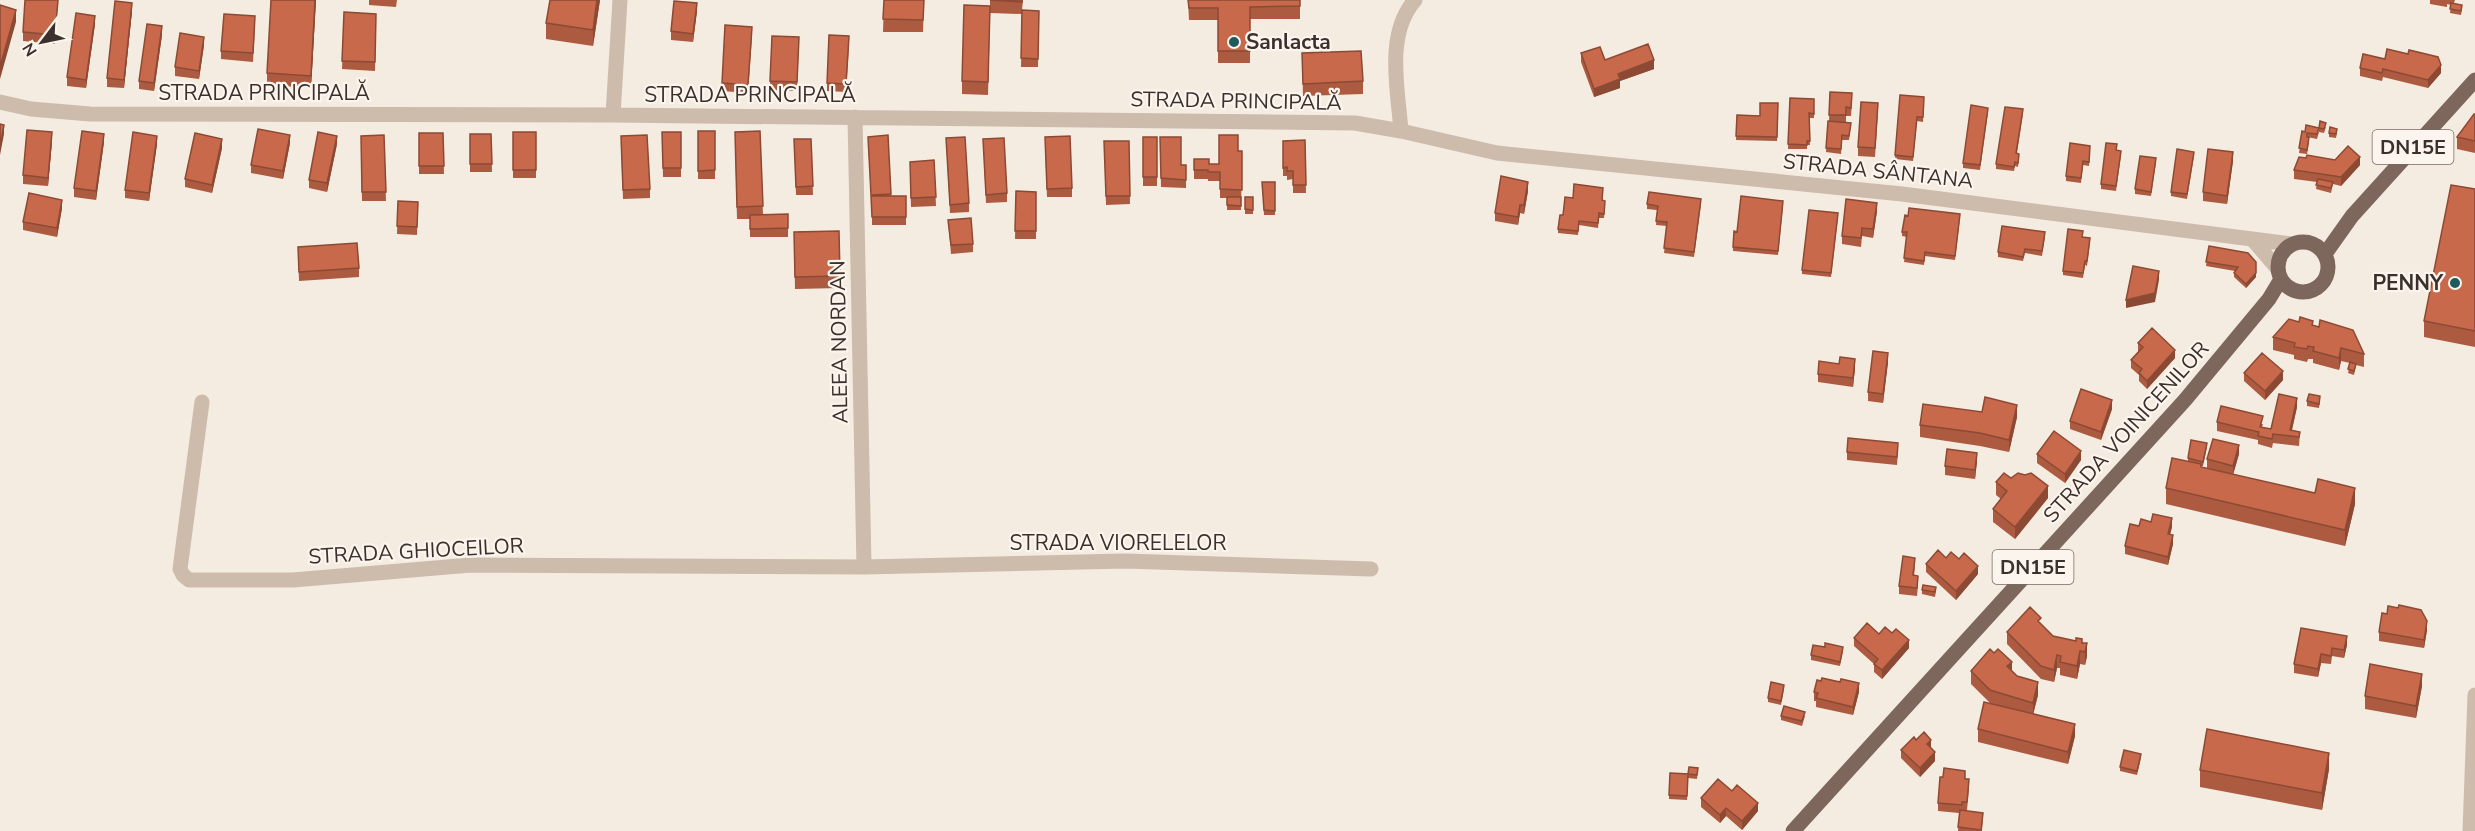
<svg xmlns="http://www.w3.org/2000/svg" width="2475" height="831" viewBox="0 0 2475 831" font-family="'Nunito Sans',sans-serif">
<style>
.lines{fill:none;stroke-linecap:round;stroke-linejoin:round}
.minor{stroke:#cdbbac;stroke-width:15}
.major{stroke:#7d675c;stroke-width:15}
.wall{fill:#ac5a40}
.shaded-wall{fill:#8c4a34}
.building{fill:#c8694b;stroke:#8c4a34;stroke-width:1.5}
.poi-dot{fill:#1f5a5e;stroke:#fbf5ee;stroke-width:2}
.labels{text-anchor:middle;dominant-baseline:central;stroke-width:4.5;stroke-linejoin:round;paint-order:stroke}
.shield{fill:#fbf5ee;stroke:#756b66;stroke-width:1.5}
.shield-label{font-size:20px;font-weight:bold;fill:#3b302b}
.poi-label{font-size:21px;font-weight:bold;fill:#3b302b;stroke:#fbf5ee;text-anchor:start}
.street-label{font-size:21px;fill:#3b302b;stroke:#fbf5ee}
</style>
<rect width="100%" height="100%" fill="#f4ebe1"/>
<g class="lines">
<path class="minor" d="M0,102L31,109L90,114L613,115L1355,123L1401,131L1497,153L1902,194L2291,244
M613,115L620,0
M855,117L864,567
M1401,131C1398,90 1385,34 1415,0
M2253,240L2278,269
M202,402L180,569L183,575L189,580H293L471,565L864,567L1125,561L1371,569
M2470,831L2475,695"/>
<path class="major" d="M2278 267a25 25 0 1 1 50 0a25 25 0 1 1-50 0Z
M2325,254L2352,216L2475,80
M1793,831L2185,400L2269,299L2281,279"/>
</g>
<path class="wall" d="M58,0L55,44L23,41V32Z
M316,0L311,88L267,85V73Z
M369,0H397L396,7L369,5Z
M600,0L593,46L546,39V23Z
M884,0H924L923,32H883Z
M990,0H1023L1022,10L1039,11L1038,67H1021L1022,14L990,13Z
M1188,0H1300V19H1250V63H1218V20H1189Z
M2430,0H2455L2454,3L2462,9L2461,15L2450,13L2451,5L2447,4V7L2430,4Z
M132,11L124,88L107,87V78Z
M697,11L693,42L671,40V31Z
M344,12L376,14L375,71L342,69Z
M990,18L988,95L962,94V81Z
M95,24L86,88L67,86V77Z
M255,25L253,62L221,59V51Z
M162,35L154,91L139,89V81Z
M752,36L748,93L722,91V83Z
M799,37L797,91L770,90V81Z
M204,45L199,79L175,76V67Z
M849,45L846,92L827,91V83Z
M1302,53L1363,81V94L1303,96Z
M1581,53L1605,60L1654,69L1620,81V88L1594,97L1581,62Z
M2360,68L2441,73L2428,88L2383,77L2382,81L2360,76Z
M1830,92L1852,101L1851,116H1846V122L1851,123L1849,140H1842L1841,154L1826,152L1828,121H1829Z
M1924,97L1923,122L1917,121L1913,161L1895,159V155Z
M1790,98L1814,99V118H1809L1810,145H1807V149H1788Z
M1778,103L1777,141L1736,140L1737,115L1760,116Z
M1878,112L1875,157L1858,156V147Z
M1988,112L1980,170L1963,168V163Z
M2023,114L2017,153L2019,158L2018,167L2015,166L2014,171L1996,169V164Z
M2475,114V153L2457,149V137Z
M2326,127L2324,133L2319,132V128Z
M698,131H715V179H698Z
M760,131L763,215L788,214V237H750V219H737L735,144Z
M2302,131L2319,132L2317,139L2307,137L2309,142L2307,154L2299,153Z
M513,132H536V178H513Z
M662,132H681V177H663Z
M419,133H443L444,174H419Z
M2329,133H2337L2336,138L2329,137Z
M470,134H491L492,172H470Z
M384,135L386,201H362L361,136Z
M888,135L891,196H906V225H872V203L868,145Z
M1143,137H1157V186H1143Z
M1160,137L1181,165H1186V188L1161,187Z
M946,138L969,203V212L950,213Z
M794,139H811L813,195H796Z
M983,139L1007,193V202L986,203Z
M1305,140L1306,193H1293V179L1287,180V176H1283V141Z
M52,141L48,186L23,184V175Z
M1104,141H1129L1130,204L1106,205Z
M104,142L96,200L74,197V188Z
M290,143L283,179L251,173V165Z
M157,144L149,201L125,198V190Z
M337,144L327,192L309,188V180Z
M621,144L650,189V198L623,199Z
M1045,146L1072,188V197H1047Z
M222,148L212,193L185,187V179Z
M2090,150L2089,166L2083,165L2081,183L2066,181V176Z
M2117,150L2121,155L2116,191L2101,189V184Z
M1238,151H1242L1241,210H1227V198H1220V181H1208V179H1194V159L1209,164H1219Z
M2194,156L2187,199L2171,196V192Z
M934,160L936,206L911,207L910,170Z
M2233,161L2227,204L2203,201V192Z
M2156,162L2151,196L2135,194V189Z
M2360,165L2341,186L2333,184L2331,193L2316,189L2317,182L2294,179V170Z
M1262,182H1275V215H1264Z
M2475,189V347L2424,337V321Z
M1016,191L1036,192V239H1015Z
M1528,191L1524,214L1520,213L1518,225L1495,221V213Z
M1603,192L1602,200L1605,205L1604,218H1599L1598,228L1579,225L1578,235L1558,233V229L1563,215L1573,198Z
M1245,197H1253V214H1245Z
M398,201L418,202L417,235L397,234Z
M1647,204H1701L1694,257L1664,253L1667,226L1656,225L1657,210L1647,209Z
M1783,206L1778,255L1733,251V247L1737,232Z
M62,208L57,237L23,230V222Z
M1877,211L1873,238L1862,236L1861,247L1842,244V236Z
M1838,217L1831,277L1802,274V270Z
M1960,218L1955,260L1925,256L1924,265L1904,262L1907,237L1902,236V232Z
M948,220L973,244V252L951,254Z
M839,231L840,288L795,289L794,232Z
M2045,237L2042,256L2025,253L2023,261L1998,257V252Z
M2083,237L2090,242L2087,266L2085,265L2083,278L2063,275V271Z
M2209,246L2256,277L2246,288L2234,277V273L2235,271L2206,266Z
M298,247L359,268V277L299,281Z
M2313,325L2364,354V367L2356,365L2354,375L2348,373L2350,363L2341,361L2339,370L2313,363V359H2308L2307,362L2294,359V355L2273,350V337Z
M2138,343L2175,358L2147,389L2139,381V375L2131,368V360L2138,352Z
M1888,362L1883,403L1868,401V392Z
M1839,364L1855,368L1853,387L1818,382V374Z
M2244,373L2283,380L2265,400L2244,381Z
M2320,400L2319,408L2307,406V401Z
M2297,407L2292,430L2300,432L2299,446L2273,443L2272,448L2258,444V440L2217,431V422L2263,424L2262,427L2271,429Z
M2112,409L2101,440L2070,429V421Z
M1982,412L2017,417L2009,452L1980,446L1920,437V425Z
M2207,447L2203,466H2201V467L2221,472L2207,468V459L2239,454L2233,474L2355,504L2345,546L2166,504V488L2188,461V458Z
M1898,451L1897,465L1847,460V452Z
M2037,454L2081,460L2065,483L2037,463Z
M1977,461L1975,479L1945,475V466Z
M2025,475L2048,498L2015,539L1993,522V509L2001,499L1996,495V482Z
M2139,526L2172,527L2170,534L2173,544L2168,565L2125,554V546Z
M1946,558L1978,574L1956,600L1926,572V564Z
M1915,566L1914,576L1918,585L1917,596L1899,594V586Z
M1922,590L1936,591L1935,597L1922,594Z
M2387,614L2427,630L2424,648L2379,641V632Z
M2041,624L2053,636L2082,643L2087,656L2085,665L2080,664L2077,679L2060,675V668H2057L2054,682L2041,679L2007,644V632Z
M2301,628L2347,645L2344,658L2332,656L2331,664L2321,663L2318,677L2294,673V664Z
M1879,634L1909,648L1882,679L1874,672V664L1854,646V638Z
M1843,651L1840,666L1811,660V655Z
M1971,671H2012L2038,695L2033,714L2075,736L2068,764L1978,742V729L1990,703L1971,684Z
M1821,681L1840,682L1859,692L1853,715L1816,707V701H1814V692Z
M2422,686L2416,718L2365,709V696Z
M1784,689L1781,705L1768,702V698Z
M1781,716H1805L1802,726L1781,720Z
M1916,740L1931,748L1935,761L1920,777L1901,758V750Z
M2141,758L2137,775L2120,771V767Z
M1698,768L1697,779L1688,778V774Z
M2329,769L2322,810L2200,787V770Z
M1688,774L1687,800L1669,799V795Z
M1965,779L1969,788L1967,810L1962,811L1983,817L1982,831H1958L1959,813L1938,811V803Z
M1732,791L1758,811L1742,830L1726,816L1720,823L1701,807V798Z"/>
<path class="shaded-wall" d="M315,0H316L311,88V76Z
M597,0H600L593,46V30Z
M132,3V11L124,88V80Z
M697,3V11L693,42V34Z
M16,10V22L0,79V67Z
M95,16V24L86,88V80Z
M162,26V35L154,91V83Z
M204,37V45L199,79V71Z
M1654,60V69L1620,81V88L1594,97V89L1618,74Z
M2441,65V73L2428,88V80Z
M4,125V134L0,155V147Z
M52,132V141L48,186V178Z
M104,134V142L96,200V191Z
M290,135V143L283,179V171Z
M157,136V144L149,201V193Z
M337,136V144L327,192V183Z
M222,139V148L212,193V185Z
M2233,152V161L2227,204V196Z
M2360,157V165L2341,186V177Z
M1528,182V191L1524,214V205Z
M62,200V208L57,237V228Z
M1877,203V211L1873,238V229Z
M1520,205V213L1518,225V217Z
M2256,262V277L2246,288V284Z
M2159,271V280L2155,302L2126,308V300Z
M2341,348V361L2339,370V358Z
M2175,350V358L2147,389V381Z
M1888,353V362L1883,403V394Z
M1855,359V368L1853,387V378Z
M2283,371V380L2265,400V391Z
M2297,398V407L2290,438V430Z
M2112,400V409L2101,440V432Z
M2017,405V417L2009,452V440Z
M2239,445V454L2233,475V466Z
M2081,451V460L2065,483V474Z
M1977,453V461L1975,479V470Z
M2048,486V498L2015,539V527Z
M2355,488V504L2345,546V530Z
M2172,518V527L2168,542V534Z
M2173,535V544L2168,565V557Z
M1978,566V574L1956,600V591Z
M2427,621V630L2424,648V640Z
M2347,636V645L2344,658V650Z
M1909,640V648L1882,679V670Z
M2087,643V656L2085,665V652Z
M2080,651V664L2077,679V666Z
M2321,654V663L2318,677V669Z
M2057,655V668L2054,682V670Z
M2012,662V675L2007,666Z
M2422,674V686L2416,718V706Z
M2038,682V695L2033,715V703Z
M1859,683V692L1853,715V707Z
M2075,724V736L2068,764V752Z
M1931,740V748L1927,744Z
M1935,752V761L1920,777V768Z
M2329,753V769L2322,810V793Z
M1758,803V811L1742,830V821Z
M1726,808V816L1720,823V815Z"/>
<path class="building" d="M25,0H58L55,35L23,32Z
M271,0H315L311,76L267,73Z
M550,0H597L593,30L546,23Z
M884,0H924L923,20L883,19Z
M990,0H1022V2Z
M1188,0H1300V6L1250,7V51H1218V8H1189Z
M115,1L132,3L124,80L107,78Z
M674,1L697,3L693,34L671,31Z
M2451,3L2462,5L2461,11L2450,9Z
M0,5L16,10L0,67Z
M964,5L990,6L988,82L962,81Z
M1022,10L1039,11L1038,59L1021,58Z
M344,12L376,14L375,62L342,61Z
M76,13L95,16L86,80L67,77Z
M224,14L255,16L253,53L221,51Z
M147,24L162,26L154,83L139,81Z
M725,25L752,27L748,85L722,83Z
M180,33L204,37L199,71L175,67Z
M829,35L849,36L846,84L827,83Z
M772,36L799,37L797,82L770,81Z
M1648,44L1654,60L1618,74L1620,79L1594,89L1581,53L1600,47L1605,60Z
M2387,49L2408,54L2409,50L2438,57L2441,65L2428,80L2383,69L2382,73L2360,68L2363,54L2385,59Z
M1361,51L1363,81L1303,84L1302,53Z
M1830,92L1852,93L1851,108L1846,107V115H1829Z
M1900,95L1924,97L1923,117H1917L1913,157L1895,155Z
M1790,98L1814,99V114L1809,113L1810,141H1807V145L1788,144Z
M1861,102L1878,103L1875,148L1858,147Z
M1760,103H1778L1777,137L1736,136L1737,115L1760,116Z
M1971,105L1988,108L1980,165L1963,163Z
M2005,107L2023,109L2016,153L2019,154L2018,163L2015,162L2014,167L1996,164Z
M2474,114H2475V141L2457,137Z
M1828,121L1851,123L1849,136L1842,135L1841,149L1826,148Z
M2320,121L2326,123L2324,129L2319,128Z
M0,124L4,125L0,147Z
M2306,125L2319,128L2317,134L2307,133V137H2309L2307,150L2299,148L2302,131L2305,132Z
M2330,127L2337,129L2336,134L2329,133Z
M258,129L290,135L283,171L251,165Z
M27,130L52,132L48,178L23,175Z
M82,131L104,134L96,191L74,188Z
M698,131H715V170L698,171Z
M760,131L763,206L737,207L735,132Z
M133,132L157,136L149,193L125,190Z
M318,132L337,136L327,183L309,180Z
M513,132H536V170H513Z
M662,132H681V168H663Z
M195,133L222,139L212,185L185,179Z
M419,133H443L444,166H419Z
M470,134H491L492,164H470Z
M384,135L386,192H362L361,136Z
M647,135L650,189L623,190L621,136Z
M888,135L891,194L871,195L868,137Z
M1219,135H1238V151H1242V190L1220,189V172H1208V170H1194V159H1209V164H1219Z
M1070,136L1072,188L1047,189L1045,137Z
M965,137L969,203L950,205L946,138Z
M1143,137H1157V177H1143Z
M1160,137H1181V165H1186V180L1161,178Z
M1004,138L1007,193L986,195L983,139Z
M794,139H811L813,186L796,187Z
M1305,140L1306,185H1293V171H1287V167L1283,168V141Z
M1104,141H1129L1130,196H1106Z
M2070,143L2090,146L2089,162L2083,161L2081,178L2066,176Z
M2106,143L2117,144L2116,150L2121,151L2116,186L2101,184Z
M2348,146L2360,157L2341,177L2294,170L2299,157L2306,158L2307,155L2335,160Z
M2177,149L2194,152L2187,194L2171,192Z
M2208,149L2233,152L2227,196L2203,192Z
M2140,156L2156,158L2151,192L2135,189Z
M934,160L936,197L911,198L910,162Z
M1501,176L1528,182L1524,205H1520L1518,217L1495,213Z
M2318,179L2333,182L2331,188L2316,185Z
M1262,182H1275V211L1264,210Z
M1574,184L1603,188L1602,200L1605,201L1604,214L1599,213L1598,223L1579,221L1578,231L1558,229L1560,215H1563L1565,197L1573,198Z
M2451,185L2475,189V331L2424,321Z
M1016,191L1036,192V231H1015Z
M1649,192L1701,199L1694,252L1664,248L1667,222L1656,221L1658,206L1647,204Z
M29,193L62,200L57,228L23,222Z
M871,196H906V217H872Z
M1741,196L1783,201L1778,251L1733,247L1734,231L1737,232Z
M1227,197H1241V206L1227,205Z
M1245,197H1253V210L1245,209Z
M1846,199L1877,203L1873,229L1862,228L1861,238L1842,236Z
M398,201L418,202L417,227L397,226Z
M1909,208L1960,214L1955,256L1925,252L1924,261L1904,258L1907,232H1902L1905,215L1908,216Z
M1809,210L1838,213L1831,273L1802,270Z
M788,214V228L750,229V215Z
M971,218L973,244L951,245L948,220Z
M2002,226L2045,232L2042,251L2025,249L2023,257L1998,252Z
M2068,229L2083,231L2082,237L2090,238L2087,261H2085L2083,273L2063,271Z
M839,231L840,276L795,277L794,232Z
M357,243L359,268L299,272L298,247Z
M2209,246L2248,253L2256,262V273L2246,284L2234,273L2238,267L2206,262Z
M2133,266L2159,271L2155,293L2126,300Z
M2300,317L2313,321L2312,325L2319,327L2320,320L2353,330L2364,354L2341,348L2339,358L2313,351L2314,347L2308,346L2307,349L2294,347L2295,343L2273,337L2289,319L2299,322Z
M2152,328L2175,350L2147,381L2139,373L2142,369L2131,360L2143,347L2138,343Z
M1873,351L1888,353L1883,394L1868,392Z
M2262,353L2283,371L2265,391L2244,373Z
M1840,357L1855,359L1853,378L1818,374L1819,361L1839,364Z
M2350,362L2356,364L2354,371L2348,369Z
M2081,389L2112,400L2101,432L2070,421Z
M2279,394L2297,398L2290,430L2300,432L2299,437L2273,434L2272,439L2258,436L2259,432L2217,422L2221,406L2263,416L2260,427L2271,429Z
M2309,394L2320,396L2319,404L2307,401Z
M1985,397L2017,405L2009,440L1980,433L1920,425L1923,404L1982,412Z
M2054,431L2081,451L2065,474L2037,454Z
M1848,438L1898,443L1897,457L1847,452Z
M2213,439L2239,445L2233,466L2207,459Z
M2191,440L2207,443L2203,462L2188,458Z
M1947,449L1977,453L1975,470L1945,466Z
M2172,458L2201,464V467L2315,493L2318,479L2355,488L2345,530L2166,488Z
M2004,473L2011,478L2018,473L2025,475L2031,473L2048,486L2015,527L1993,509L2007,491L1996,482Z
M2153,514L2172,518L2168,534L2173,535L2168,557L2125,546L2130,524L2139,526L2141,519L2151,522Z
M1938,550L1946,558L1951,552L1959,559L1964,553L1978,566L1956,591L1926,564Z
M1903,556L1915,558L1913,575L1918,576L1917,588L1899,586Z
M1923,585L1936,587L1935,592L1922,590Z
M2399,605L2421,610L2427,621L2424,640L2379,632L2382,613L2387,614L2388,606L2398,608Z
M2030,607L2041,618L2038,621L2053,636L2076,641V638L2082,639V643H2087L2085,652L2080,651L2077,666L2060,662L2061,656L2057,655L2054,670L2041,666L2007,632Z
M1867,623L1879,634L1885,627L1892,633L1896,629L1909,640L1882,670L1874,664L1878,659L1854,638Z
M2301,628L2347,636L2344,650L2332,648L2331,656L2321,654L2318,669L2294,664Z
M1825,643L1843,647L1840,662L1811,655L1813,645L1825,647Z
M1990,649L1994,653L1998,649L2012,662L2007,666L2017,676L2038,682L2033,703L1990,690L1971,671Z
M2370,664L2422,674L2416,706L2365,696Z
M1822,678L1840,682L1841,679L1859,683L1853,707L1816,698L1818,693L1814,692L1817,680L1821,681Z
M1771,682L1784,685L1781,701L1768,698Z
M1984,702L2075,724L2068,752L1978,729Z
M1784,706L1805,712L1802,721L1781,716Z
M2207,729L2329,753L2322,793L2200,770Z
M1924,732L1931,740L1927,744L1935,752L1920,768L1901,750L1914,737L1916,740Z
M2124,750L2141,754L2137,771L2120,767Z
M1689,767L1698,768L1697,775L1688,774Z
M1944,768L1965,771V779H1969L1967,802H1962V805L1938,803L1940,777H1943Z
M1670,773L1688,774L1687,796L1669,795Z
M1718,779L1732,791L1737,785L1758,803L1742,821L1726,808L1720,815L1701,798Z
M1960,810L1983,813L1981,830L1958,827Z"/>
<g class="poi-dot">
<circle cx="1234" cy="42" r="6"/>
<circle cx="2455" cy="283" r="6"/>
</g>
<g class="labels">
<g class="shield">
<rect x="2372.5" y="130" width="81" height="34" rx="4.5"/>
<rect x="1992.5" y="550" width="81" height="34" rx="4.5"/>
</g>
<g class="shield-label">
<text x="2413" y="147">DN15E</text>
<text x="2033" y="567">DN15E</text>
</g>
<g class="poi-label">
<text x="1246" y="42">Sanlacta</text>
<text x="2443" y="283" text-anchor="end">PENNY</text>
</g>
<g class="street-label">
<text x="264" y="93">STRADA PRINCIPALĂ</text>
<text x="750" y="95">STRADA PRINCIPALĂ</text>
<text transform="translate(1236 101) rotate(1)">STRADA PRINCIPALĂ</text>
<text transform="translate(1878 171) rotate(6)">STRADA SÂNTANA</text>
<text transform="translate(839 342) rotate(-91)">ALEEA NORDAN</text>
<text transform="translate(2126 432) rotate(-48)">STRADA VOINICENILOR</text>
<text x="1118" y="543">STRADA VIORELELOR</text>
<text transform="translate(416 551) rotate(-3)">STRADA GHIOCEILOR</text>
</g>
</g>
<g transform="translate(42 42) rotate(238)" stroke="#fbf5ee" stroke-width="4.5" paint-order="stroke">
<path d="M0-4.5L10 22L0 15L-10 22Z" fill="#3b302b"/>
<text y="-9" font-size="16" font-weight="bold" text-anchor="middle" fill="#3b302b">N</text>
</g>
</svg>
